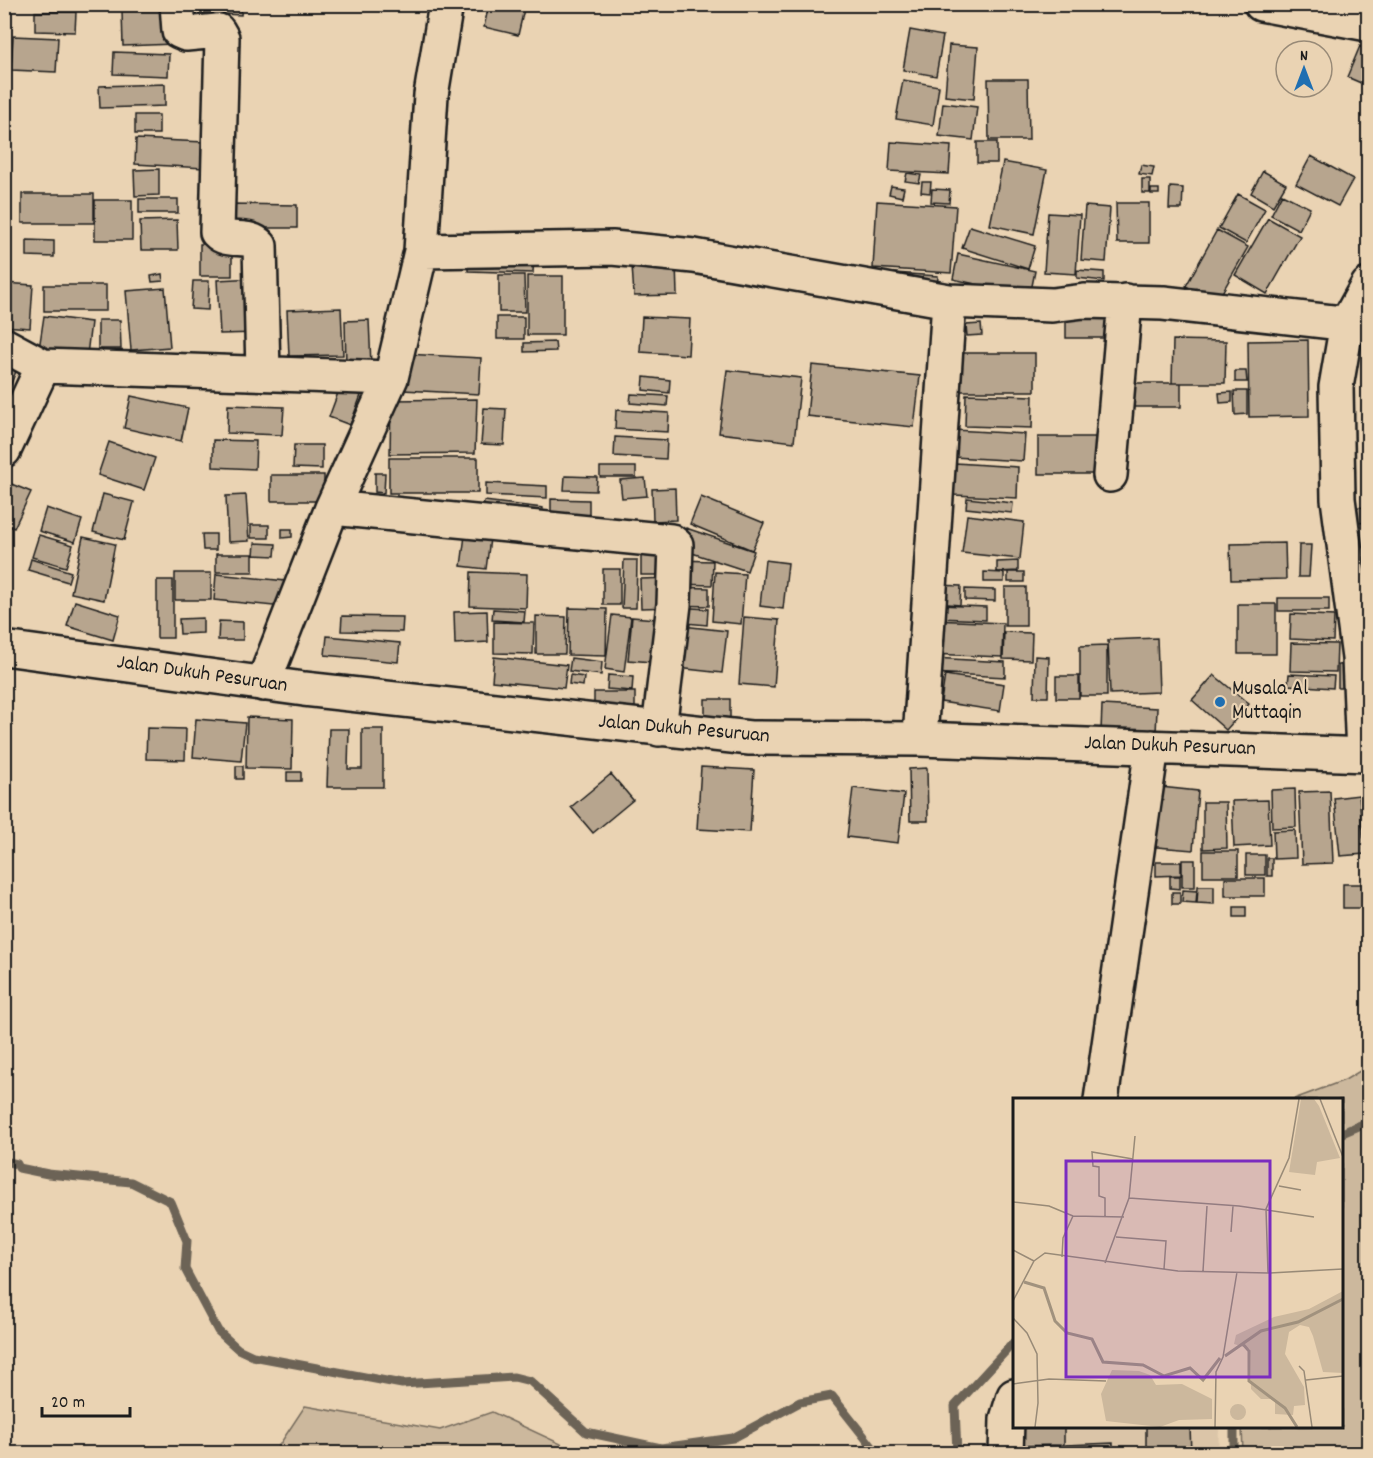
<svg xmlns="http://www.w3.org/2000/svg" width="1373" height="1458" viewBox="0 0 1373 1458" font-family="Dekko,sans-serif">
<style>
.built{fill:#dbc5a8}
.green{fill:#ccb89d;stroke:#746a5c;stroke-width:1.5}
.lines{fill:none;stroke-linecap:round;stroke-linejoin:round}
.stream{stroke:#6c6357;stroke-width:9}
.building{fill:#b7a58e;stroke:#1c1c1c;stroke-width:1.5}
.minor-casing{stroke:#1c1c1c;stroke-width:38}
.minor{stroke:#ead3b3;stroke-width:33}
.poi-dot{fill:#1f6fb2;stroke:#ead3b3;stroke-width:2}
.labels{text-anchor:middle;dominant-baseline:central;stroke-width:4.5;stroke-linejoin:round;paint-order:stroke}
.street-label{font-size:21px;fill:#1c1c1c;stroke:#ead3b3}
.poi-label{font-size:21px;fill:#1c1c1c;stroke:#ead3b3;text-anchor:start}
.inset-river{fill:none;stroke:#a1927e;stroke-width:3}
.inset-road{fill:none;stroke:#988a77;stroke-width:1.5}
.view{fill:#7b2cbf;fill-opacity:0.15;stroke:#7b2cbf;stroke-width:3}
.inset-edge{fill:none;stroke:#1c1c1c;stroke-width:3}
</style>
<rect width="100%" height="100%" fill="#ead3b3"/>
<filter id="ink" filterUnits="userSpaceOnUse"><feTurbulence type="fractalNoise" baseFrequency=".0167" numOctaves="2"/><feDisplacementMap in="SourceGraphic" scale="12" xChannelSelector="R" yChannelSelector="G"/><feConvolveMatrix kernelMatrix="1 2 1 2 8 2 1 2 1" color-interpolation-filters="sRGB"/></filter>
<g filter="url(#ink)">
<path class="built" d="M1014,1426L1219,1427L1218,1453H1004Z"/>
<path class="green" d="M1368,1066V1453H1243L1242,1427L1342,1426V1100L1294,1099L1345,1080Z
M305,1406L440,1430L492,1412L561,1444L567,1453H274Z"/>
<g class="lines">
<path class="stream" d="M1342,1133L1368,1122
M4,1161L17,1164L19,1168L48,1174L131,1182L171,1202L187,1241L185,1269L218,1331L238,1349L253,1356L402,1384L514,1377L530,1381L586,1432L661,1448L733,1438L800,1402L832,1396L878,1454
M957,1454L955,1406L1014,1342
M1234,1454V1426"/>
</g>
<path class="building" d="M35,4H79V8L35,7Z
M185,4H242L241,15L184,12Z
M489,4L525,5L518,35L484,27Z
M173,9L174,44L123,46L122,11Z
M35,12H76L75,32L35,31Z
M910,30L943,36L936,76L903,70Z
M13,36L58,38L56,72L11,70Z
M949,45L978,47L974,99L945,96Z
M1360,46L1368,50V86L1347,77Z
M114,52L169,54L168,76L113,74Z
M988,79H1028L1029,140H989Z
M903,80L939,86L933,125L896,119Z
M165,84V106L100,108L99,86Z
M943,103L977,107L973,140L939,136Z
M135,115H159V134H135Z
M136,139L205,142L204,168L135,164Z
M891,142L951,146L949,174L889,171Z
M977,142H997V163H977Z
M1311,156L1353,179L1338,206L1296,184Z
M1003,162L1047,170L1034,234L990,225Z
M1141,165L1154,167L1152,176L1139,174Z
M159,169V195L135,196L134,170Z
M1263,171L1286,184L1273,206L1251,193Z
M907,173L921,175L919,183L905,181Z
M1142,179H1150V193H1142Z
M922,182H931L930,193L921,192Z
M891,186L904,188L902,197L889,194Z
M1170,187L1183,188L1182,209H1169Z
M932,189L950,190L949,203L931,202Z
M1151,189H1159V194H1151Z
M22,194H94V223H22Z
M1238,194L1265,209L1246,243L1219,228Z
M1282,194L1310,208L1299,230L1271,215Z
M139,199H178V213H139Z
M95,200H132V240H95Z
M877,201L956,206L951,273L873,268Z
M1116,203H1149V243H1117Z
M229,204L297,205V228H229Z
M1085,206L1110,208L1106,262L1081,260Z
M1048,213L1080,215L1076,274L1044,272Z
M1268,218L1300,236L1267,294L1235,275Z
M177,220L178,250H141L140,221Z
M970,226L1035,246L1028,269L962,248Z
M1217,230L1248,247L1216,303L1186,286Z
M27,240L54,241V257L27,256Z
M200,244H232V276H200Z
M468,251L534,253L533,273L468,271Z
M958,254L1035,271L1030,296L953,279Z
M676,263L677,295L634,296L632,265Z
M1077,270L1104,272V281L1077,278Z
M894,273L938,276L937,290L893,287Z
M162,274L163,281L152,282L151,276Z
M499,275H524L525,312H499Z
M527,276H563V335H527Z
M255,278L258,333L220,334L217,280Z
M193,281H209L208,310L191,309Z
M4,283L33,285L30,328L4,326Z
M44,285H106V311H44Z
M165,288L170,347L131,350L126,291Z
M341,308L343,355L289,356L287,310Z
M1066,310H1108V338H1066Z
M44,316L91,322L86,363L38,356Z
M497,317H524V339H497Z
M642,317L690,319L688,355L640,352Z
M98,320H120L121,349H98Z
M369,320L371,365L346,366L345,321Z
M981,324L982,335L967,336L966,325Z
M1173,340L1226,341L1225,383H1172Z
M1308,340L1309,416L1249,417L1248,341Z
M555,342L556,351L524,352V343Z
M960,353H1035V391H960Z
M405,354L481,358L479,394L403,390Z
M4,361L18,366L4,402Z
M812,365L920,376L914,427L807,416Z
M727,370L801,378L794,442L719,433Z
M1235,371H1246L1247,382H1235Z
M644,377L670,380L669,393L643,390Z
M342,382L363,390L350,425L329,417Z
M1126,383H1181V407H1126Z
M1234,391H1247V414L1235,415Z
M1232,392V402L1220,403L1219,393Z
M631,394L668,396L667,406L630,403Z
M966,394L1033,396L1032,428L965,426Z
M131,396L188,408L181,441L124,428Z
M477,399L475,453L390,454L391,400Z
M228,405L284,407L282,435L227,433Z
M484,408L506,409L504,445L481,444Z
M616,410L669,413L668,432L615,429Z
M954,430L1025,434L1023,461L953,457Z
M615,437L667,440L666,459L614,456Z
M1038,437H1100V474H1038Z
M213,440L256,441L255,469L213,467Z
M109,442L155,458L144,490L98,475Z
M294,445H322V469L293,468Z
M389,458H478V493H389Z
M955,463L1018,467L1017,498L954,495Z
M600,467H636V477H600Z
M375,473H385L384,493L375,492Z
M271,475H324V501H271Z
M565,476L597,477L596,491L564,490Z
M645,478L647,496L622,498L620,480Z
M4,481L31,492L14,528L4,524Z
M486,483L547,486V498L486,495Z
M675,488L676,520L653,521L652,489Z
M103,494L134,502L124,540L93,532Z
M246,495L249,541L228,542L226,496Z
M701,497L764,523L752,550L690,524Z
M967,498L1013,503L1012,513L966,508Z
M551,499L589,500V519H551Z
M484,501L543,508L541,527L482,520Z
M1346,506L1368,508V523L1345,522Z
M46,508L82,520L75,542L39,531Z
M967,515L1024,522L1020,559L962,553Z
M251,525H269V538H251Z
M466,528L491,531L486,569L461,566Z
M686,528L754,551L747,571L680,549Z
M282,529H292V537L282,538Z
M202,534H216V550H203Z
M39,535L73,545L66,567L32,557Z
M83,537L115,544L104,600L71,593Z
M255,543L276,544L275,556L254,555Z
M1285,543L1286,579L1231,580L1230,544Z
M1299,545H1311L1309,577H1298Z
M641,550L674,551V575H641Z
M216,554H253V572H216Z
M31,559L71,572L68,582L28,570Z
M624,560H637L636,608H622Z
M676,560L713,561L712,585L676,584Z
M765,560L788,563L783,609L760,606Z
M1018,561V571L997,572V562Z
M1368,563V602H1361L1358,564Z
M603,569H620V605H603Z
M471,572L527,574L526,608L470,606Z
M715,572L745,574L741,624L712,621Z
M984,572L1004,573V582H984Z
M1008,572H1024V582H1008Z
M175,573H211V600H175Z
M216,574L286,581L283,607L214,600Z
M671,578L672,607L641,608L640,579Z
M157,580H173V638H157Z
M938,585L961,586L960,605L937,603Z
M676,587L709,588V606L675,605Z
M1005,587H1026V626H1005Z
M965,589L995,590V601L965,600Z
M1278,598H1329V611H1278Z
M75,601L120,615L113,640L67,626Z
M1238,604H1276V654H1238Z
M939,605L986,607V620L938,618Z
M676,607L708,609L707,625L675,622Z
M569,608L607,609L606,656L568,655Z
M493,609L525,611L524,622L492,620Z
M487,611L488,642L455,644L454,612Z
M1291,614L1334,616L1333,641L1290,639Z
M612,615L631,617L624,672L605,669Z
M342,616L403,617L402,632L341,631Z
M536,616L566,617L565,654H536Z
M632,617L668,620L664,663L628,660Z
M744,617L779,620L774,687L739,684Z
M203,618V633L180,634L179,619Z
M933,620L1003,623L1002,657L931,654Z
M219,621L243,622V640H218Z
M494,622L534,623L533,654L494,653Z
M674,625L727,631L722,673L669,667Z
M1004,632L1032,633L1031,660L1003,659Z
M327,636L400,643L398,662L325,655Z
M1157,638L1159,692L1110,694L1108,640Z
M1291,643L1337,644L1336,672L1290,671Z
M1107,645V696H1080V646Z
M1035,656L1049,657L1048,697H1034Z
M494,657L567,665L564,688L492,681Z
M571,658L602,662L601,675L569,671Z
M933,658L1005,662V677L932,673Z
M1351,664V688H1338V665Z
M1289,674L1334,676L1333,688L1288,685Z
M570,675L584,677L583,686L569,684Z
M608,675L633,677L632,691L607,689Z
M945,675L1004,684L1000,711L941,702Z
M1214,675L1249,704L1226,730L1192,700Z
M1056,676H1079V698H1056Z
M594,692H635V709H594Z
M705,699H730V719H705Z
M1102,705L1157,708L1156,734L1101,731Z
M247,717L293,719L292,769L246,768Z
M196,719L245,723L241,761L193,757Z
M147,728L186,729L185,760L146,759Z
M329,729H349L348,769H362V729H383V787H327Z
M236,766H243V779H236Z
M701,767L754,770L750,832L697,829Z
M927,768L928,821H910L909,769Z
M287,772H301V781H287Z
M611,774L633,800L593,833L571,807Z
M1151,786L1198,791L1193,850L1145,846Z
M853,788L904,794L898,843L847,837Z
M1295,789L1296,827L1272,828L1271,790Z
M1330,791L1333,863L1302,864L1299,792Z
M1359,795L1365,854L1340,856L1334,798Z
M1268,800L1270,845L1234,847L1232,801Z
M1203,802H1226L1227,848L1203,849Z
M1295,830L1296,858L1274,859L1273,831Z
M1203,851H1238V876H1203Z
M1246,855H1265V875H1246Z
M1267,858H1272V876H1267Z
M1182,860H1195V887H1182Z
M1156,862H1181V875L1156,876Z
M1170,876H1180V889L1170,888Z
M1225,878H1265V896H1225Z
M1343,884H1367V908H1343Z
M1198,886H1214V904L1197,903Z
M1183,890L1197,891L1196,903L1182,902Z
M1172,892H1180V904H1172Z
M1234,907H1246V917H1234Z
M1018,1426H1064V1445L1018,1446Z
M1190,1426L1191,1454H1146V1427Z
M1113,1443V1454H1067L1066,1445Z
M1015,1451H1063V1454H1015Z"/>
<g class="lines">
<g class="minor-casing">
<path id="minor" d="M177,4L179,31L186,34L218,31L222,38L217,232C228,244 249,233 260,246L263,373
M1261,4L1368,24
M421,251L612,248L694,256L949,301L1052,305L1084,301L1163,303L1368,326
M4,345L43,366
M4,450L43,366L391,378
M1110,475L1125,301
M332,508L671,541L676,545L674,604L659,729
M4,648L304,689L750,738L920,739L1368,755
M263,684L332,508L391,378L421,251L431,95L446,4
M920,739L949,301
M1363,755L1359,658L1338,499L1336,387L1347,323L1368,285
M1101,1100L1152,747
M1006,1454L1007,1419L1014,1396"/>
</g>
<use href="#minor" class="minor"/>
</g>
</g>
<circle class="poi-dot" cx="1220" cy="702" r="6"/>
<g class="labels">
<g class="street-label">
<text transform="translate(202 675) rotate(8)">Jalan Dukuh Pesuruan</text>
<text transform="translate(684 730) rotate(5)">Jalan Dukuh Pesuruan</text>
<text transform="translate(1170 747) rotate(2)">Jalan Dukuh Pesuruan</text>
</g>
<g class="poi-label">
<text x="1232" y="690">Musala Al<tspan x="1232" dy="24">Muttaqin</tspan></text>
</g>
</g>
<g transform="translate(1013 1098)">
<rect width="330" height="330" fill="#ead3b3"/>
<path d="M288,1H301L306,8L327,60L304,64L302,77L276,74ZM330,193V275L310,274L300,238L296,229L287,227L276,234L272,256L291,289L292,307L281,308L280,317L262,316V301H248L238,291L237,251L221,246L223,237L261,219L296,211ZM99,272L126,273L137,277L143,287L169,286L199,301V321L166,322L147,329L93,323L88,296ZM217 314a8 8 0 1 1 16 0a8 8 0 1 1-16 0Z" fill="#ccb89d"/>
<path class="inset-river" d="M11,184L31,190L42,223L54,235L79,241L90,264L130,267L151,278L177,270L190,282L207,260M229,245L236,253V283L272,310L284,329M212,258L248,233L285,224L330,201"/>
<path class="inset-road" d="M307,1L330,59M266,88L288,92M116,100L226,108L301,119M0,104L36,108L60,118M92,119V100L86,98V69L80,68L79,54L120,61M218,134L220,108M103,139L153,143L151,171M0,152L21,163M49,159L50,140L60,118L111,119M92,165L116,100L122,38M190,173L194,108M255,175L253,111L276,60L286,1M0,203L21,163L32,155L165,173L255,175L330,171M0,220L14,235L24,256L25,305L22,329M286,268L291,273L299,329M293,282L330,278M0,286L36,281L93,283M202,329L203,274L210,259L224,174"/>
<path class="view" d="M53,63H257V279H53Z"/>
<rect width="330" height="330" class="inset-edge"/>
</g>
<rect width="1373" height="1458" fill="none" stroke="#ead3b3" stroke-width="24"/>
<rect x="12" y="12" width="1349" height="1434" fill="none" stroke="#1c1c1c" stroke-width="2" filter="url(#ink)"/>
<g transform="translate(1304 69)"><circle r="28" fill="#ead3b3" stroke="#988a77" stroke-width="1.5"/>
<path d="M0-4.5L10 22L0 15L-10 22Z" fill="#1f6fb2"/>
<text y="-9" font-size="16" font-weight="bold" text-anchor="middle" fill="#1c1c1c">N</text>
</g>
<path d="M42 1407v9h88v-9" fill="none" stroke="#1c1c1c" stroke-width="3"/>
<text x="51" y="1407" font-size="18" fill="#1c1c1c" stroke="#ead3b3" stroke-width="4.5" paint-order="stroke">20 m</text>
</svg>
